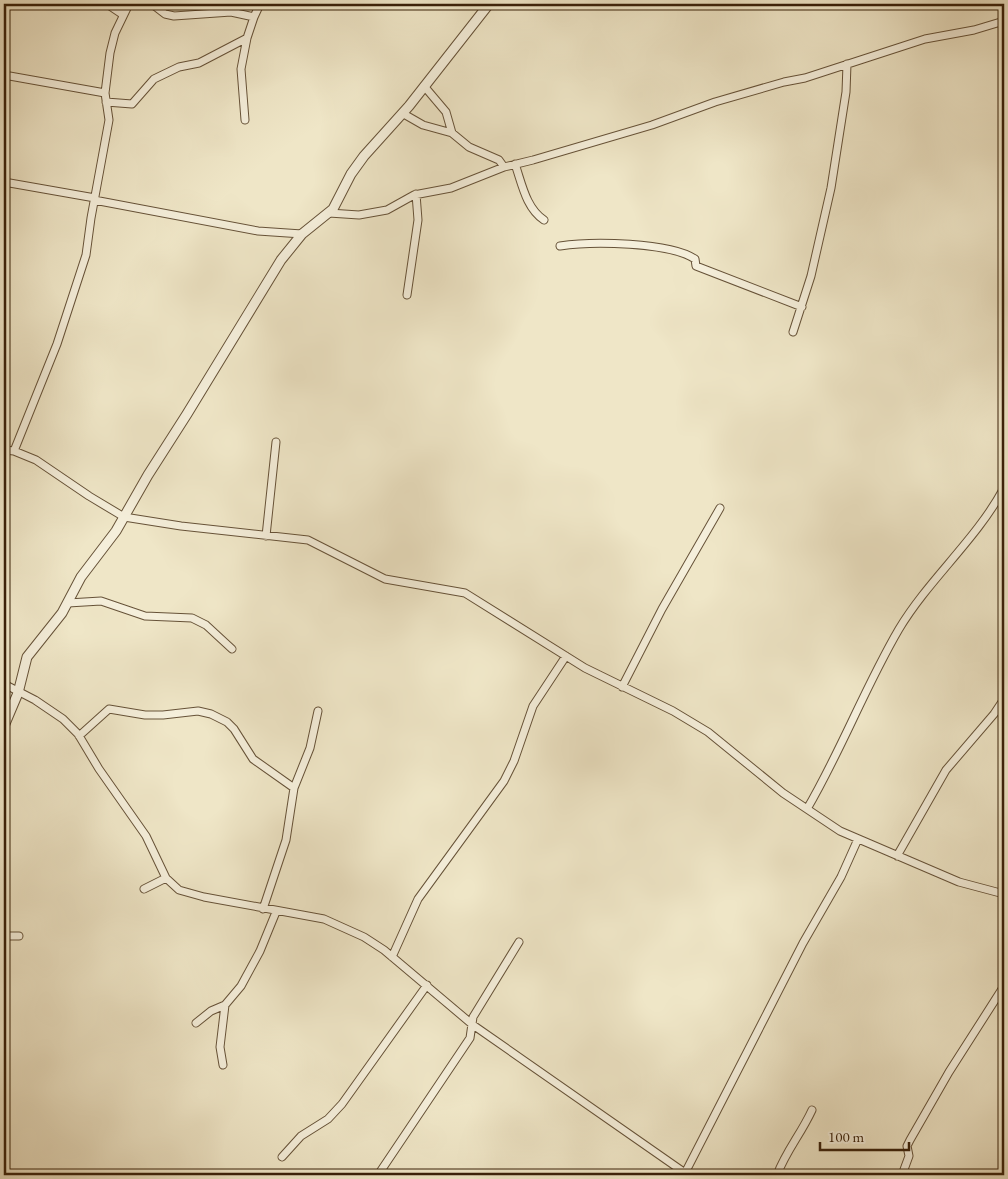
<svg xmlns="http://www.w3.org/2000/svg" width="1008" height="1179" viewBox="0 0 1008 1179" font-family="'EB Garamond',serif">
<style>
.lines{fill:none;stroke-linecap:round;stroke-linejoin:round}
.minor-casing{stroke:#665238;stroke-width:9}
.tertiary-casing{stroke:#665238;stroke-width:11}
.minor{stroke:#f5efdb;stroke-width:7}
.tertiary{stroke:#f5efdb;stroke-width:9}
</style>
<rect width="100%" height="100%" fill="#efe6c7"/>
<filter id="stains"><feTurbulence type="fractalNoise" baseFrequency=".004" numOctaves="4"/><feColorMatrix values="0 0 0 0 .2 0 0 0 0 .09 0 0 0 0 .02 0 0 0 .5 -.17"/></filter>
<radialGradient id="worn" r=".72"><stop offset=".6" stop-color="#630" stop-opacity="0"/><stop offset="1" stop-color="#630" stop-opacity=".3"/></radialGradient>
<g class="lines">
<g class="minor-casing">
<path id="minor" d="M107,4L122,14
M152,4L165,14L174,16L231,12L254,17L260,4
M4,75L105,93
M424,86L446,112L452,133
M106,102L132,104L154,79L179,67L199,63L247,38L254,17
M402,113L423,125L452,133L469,147L499,160L504,167
M245,120L241,69L247,38
M515,164C522,184 526,208 544,220
M4,182L95,198
M94,200L258,231L302,234
M329,213L359,215L387,210L414,195L451,188L504,167L533,160L652,125L715,102L784,82L805,78L925,39L974,30L1004,21
M560,246C592,241 669,242 695,259L696,266L802,307
M407,295L418,220L416,194
M793,332L811,276L831,188L846,92L847,64
M4,450L14,451L36,460L89,496L124,517L181,526L308,540L385,579L465,593L585,668L673,711L708,732L783,793L840,831L959,882L1004,894
M14,451L57,344L86,255L91,218L109,120L105,93L110,53L115,33L129,4
M266,536L276,442
M68,603L101,601L145,616L192,618L206,625L232,649
M4,684L35,700L63,719L78,734L99,769L146,836L166,878L179,890L204,897L324,919L364,937L384,950L473,1025L688,1175
M622,687L662,609L720,508
M79,736L109,709L145,715H163L198,711L211,714L227,722L234,729L253,759L294,788
M807,809C841,751 865,687 899,629C929,579 976,540 1004,488
M897,856L946,770L994,714L1004,699
M144,889L166,878
M263,909L286,840L294,788L310,748L318,711
M4,936H19
M392,957L418,899L504,781L514,761L533,706L566,656
M196,1023L211,1011L225,1005L241,986L260,951L276,912
M223,1065L220,1047L225,1005
M282,1157L301,1136L328,1119L342,1104L427,985
M378,1175L470,1038L473,1017L519,942
M684,1175L803,943L841,877L858,839
M777,1175C786,1151 801,1134 812,1110
M902,1175L909,1156L907,1146L910,1140L949,1072L1004,986"/>
</g>
<g class="tertiary-casing">
<path id="tertiary" d="M4,726L18,693L27,657L62,613L81,577L116,531L148,475L187,414L281,260L302,234L333,209L351,174L364,156L409,106L489,4"/>
</g>
<use href="#minor" class="minor"/>
<use href="#tertiary" class="tertiary"/>
</g>
<rect width="1008" height="1179" fill="none" stroke="#efe6c7" stroke-width="20"/>
<rect x="5" y="5" width="998" height="1169" fill="none" stroke="#392009" stroke-width="2.5"/>
<rect x="10" y="10" width="988" height="1159" fill="none" stroke="#392009"/>
<path d="M820 1142v8h89v-8" fill="none" stroke="#392009" stroke-width="2.5"/>
<text x="828" y="1142" font-size="15" fill="#392009" stroke="#f5efdb" stroke-width="4" paint-order="stroke">100 m</text>
<rect width="100%" height="100%" filter="url(#stains)"/>
<rect width="100%" height="100%" fill="url(#worn)"/>
</svg>
